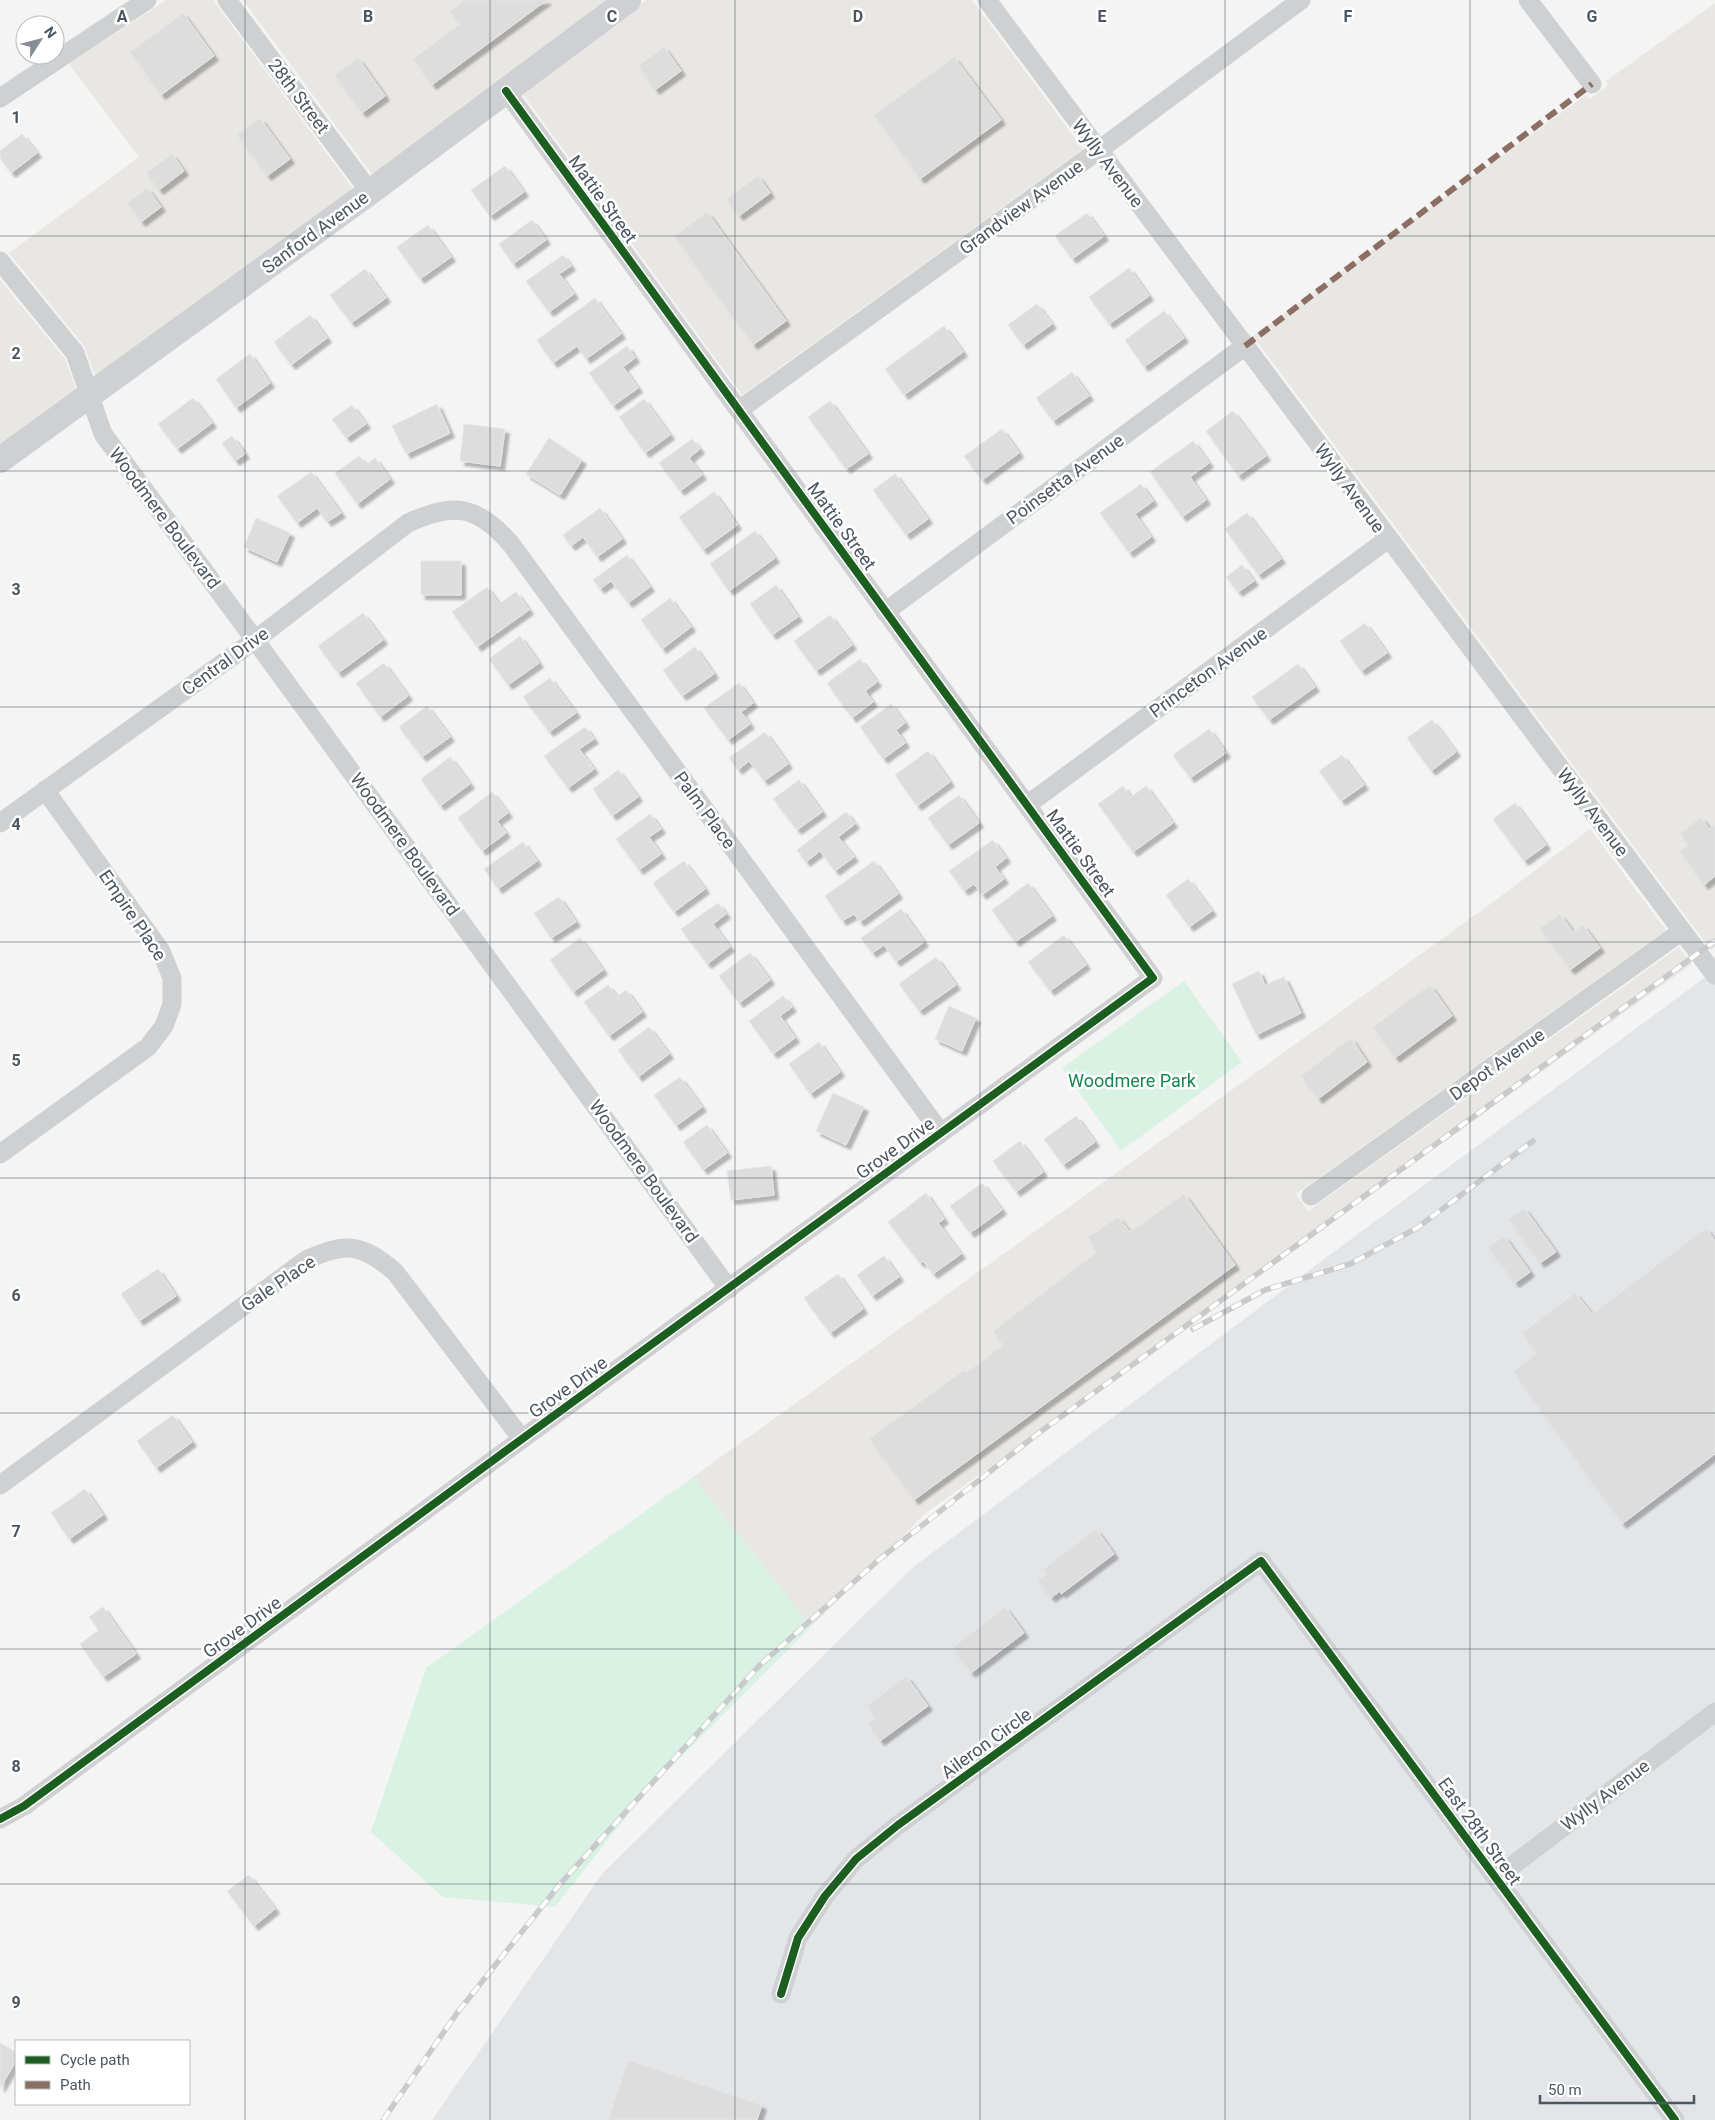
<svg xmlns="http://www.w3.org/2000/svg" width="1715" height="2120" viewBox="0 0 1715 2120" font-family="Roboto,sans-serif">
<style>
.commercial{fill:#e8e7e3}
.airport{fill:#e4e5e7}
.green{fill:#d9f2e3}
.building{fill:#ddddde;stroke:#e5e6e7;filter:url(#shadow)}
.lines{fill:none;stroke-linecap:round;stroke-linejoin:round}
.minor{stroke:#ced0d2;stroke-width:19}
.secondary{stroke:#ced0d4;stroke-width:26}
.rail-casing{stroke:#c9cacc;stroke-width:5.5}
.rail{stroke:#fff;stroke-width:4;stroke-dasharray:11;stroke-linecap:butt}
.quiet{stroke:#8d6e63;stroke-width:6;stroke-dasharray:12 6;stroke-linecap:butt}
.cycleway-casing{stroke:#fff;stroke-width:11}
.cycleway{stroke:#1b5e20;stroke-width:8}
.grid{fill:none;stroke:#4a5661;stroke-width:1;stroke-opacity:0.55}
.labels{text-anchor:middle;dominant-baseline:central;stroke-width:5;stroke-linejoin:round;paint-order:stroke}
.street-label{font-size:18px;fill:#4a5661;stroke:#fff}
.park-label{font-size:18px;fill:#17864f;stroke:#fff}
.grid-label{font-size:16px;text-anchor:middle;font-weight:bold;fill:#4a5661;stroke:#fff;stroke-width:5;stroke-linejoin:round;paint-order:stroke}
</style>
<defs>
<filter id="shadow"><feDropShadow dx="4.5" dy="4.5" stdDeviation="1" flood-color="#0004"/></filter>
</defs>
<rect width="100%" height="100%" fill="#f4f4f4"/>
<path class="commercial" d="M166,0H213L354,190L96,378L84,346L9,253L139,157L69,64Z
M243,0H610L373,176Z
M646,0H972L1083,149L742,395L522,93Z
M1715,3V947L1711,950L1253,336L1586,95L1590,99L1608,85L1606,81Z
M0,280L65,359L77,392L0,448Z
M1590,829L1666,930L1296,1194L1308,1211L1679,947L1692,964L926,1513L811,1627L693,1477L1489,905Z"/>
<path class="airport" d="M1715,970V2120H432L602,1874L912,1568L1343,1245Z"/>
<path class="green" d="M1184,981L1242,1062L1121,1151L1062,1068Z
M693,1477L811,1627L644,1794L555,1907L443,1897L371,1832L426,1668Z"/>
<path class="building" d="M465,0H547L432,85L413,59L460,24L450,12Z
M183,13L214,56L161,95L130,52Z
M664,47L681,71L655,90L638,66Z
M954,57L1001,120L920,179L874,115Z
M358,58L385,96L362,113L334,75Z
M260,118L290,159L267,176L237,135Z
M22,134L37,153L11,173L0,158V151Z
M172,154L184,171L159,190L146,173Z
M505,166L524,192L490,216L471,190Z
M758,176L770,193L739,216L726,199Z
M147,188L161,207L141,222L127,203Z
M707,212L786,321L753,345L674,236Z
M1087,213L1104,236L1072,259L1055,236Z
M532,220L546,240L513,264L499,244Z
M428,225L451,257L420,279L397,247Z
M563,255L571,266L559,274L574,294L549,312L526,281Z
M1129,268L1149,296L1109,324L1089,297Z
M365,269L386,298L351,323L330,295Z
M595,298L621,334L586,359L577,346L553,363L537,340Z
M1037,304L1052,324L1023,345L1008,325Z
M1164,311L1184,338L1144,367L1125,340Z
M310,315L327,338L291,365L274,342Z
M944,326L963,352L904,395L885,369Z
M627,346L635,358L623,367L638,388L613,406L589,373Z
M250,354L270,383L236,408L216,379Z
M1072,372L1089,396L1053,421L1036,398Z
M193,398L212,423L177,449L158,424Z
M644,399L670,435L645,453L619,417Z
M830,401L868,454L846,469L808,417Z
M437,404L450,433L406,454L392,426Z
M352,405L366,424L346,438L332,419Z
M1233,411L1266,456L1238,476L1206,431Z
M464,424L505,429L500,466L460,461Z
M1002,429L1019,453L982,480L964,456Z
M232,436L245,454L235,461L222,443Z
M549,438L582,460L560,495L526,474Z
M692,439L700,449L689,458L702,475L680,491L659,463Z
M1193,441L1209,463L1190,477L1206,500L1182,517L1150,472Z
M359,456L366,465L375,458L390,479L357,504L335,473Z
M311,472L341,513L327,522L317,508L297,523L277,496Z
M895,474L928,519L906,535L873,490Z
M1141,484L1153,501L1135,514L1151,537L1129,553L1100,513Z
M714,492L737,525L703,550L679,517Z
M600,508L622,539L597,557L583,537L571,546L563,535Z
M1247,513L1281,559L1258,575L1225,529Z
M256,518L290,533L277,562L244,547Z
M755,531L775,558L729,591L710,564Z
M627,555L650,587L628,603L611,581L600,589L593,580Z
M421,561H461V595H421Z
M1242,565L1254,581L1238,592L1226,577Z
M776,585L798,617L772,635L750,604Z
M487,587L499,604L516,592L529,610L477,647L452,612Z
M670,598L691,627L662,649L641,620Z
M363,613L383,640L338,673L318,646Z
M830,615L852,645L816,671L794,641Z
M1365,623L1387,653L1361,671L1340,641Z
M520,636L539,663L508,685L489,659Z
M695,647L714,674L682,696L663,670Z
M860,659L877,682L865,691L873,702L852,718L827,683Z
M384,663L408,696L380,717L356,683Z
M1298,664L1315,687L1269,720L1252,697Z
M550,678L576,713L549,732L523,697Z
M739,683L753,703L741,712L750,724L728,740L704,708Z
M891,704L905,723L896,730L905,743L883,759L860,727Z
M427,706L450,737L422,757L399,727Z
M1432,720L1456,752L1431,771L1407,738Z
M585,727L594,739L579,749L594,769L568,788L544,756Z
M1209,729L1226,753L1190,778L1173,755Z
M765,732L788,764L764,781L749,761L738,770L729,758Z
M928,751L950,782L917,806L895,775Z
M1342,755L1364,785L1341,801L1319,771Z
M450,757L470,784L440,806L421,779Z
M618,770L638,797L612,816L593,789Z
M799,780L822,812L797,830L773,799Z
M1123,786L1131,797L1146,786L1173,823L1133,852L1098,804Z
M492,792L508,813L497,821L506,833L482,851L458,818Z
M959,795L979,823L948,845L928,818Z
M1515,803L1546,845L1524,861L1493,819Z
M846,812L855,824L838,837L854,857L835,871L820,851L806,862L797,850Z
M650,814L661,829L649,837L661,854L639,870L616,839Z
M1701,817L1709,829L1715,825V876L1704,885L1680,852L1688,845L1680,834Z
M993,840L1006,858L995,867L1004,879L982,895L974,884L964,891L949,871Z
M523,842L537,861L498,889L484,869Z
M684,861L705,889L674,912L653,883Z
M874,861L898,894L860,922L854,914L842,921L825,896Z
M1188,879L1212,911L1189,927L1166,895Z
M1028,883L1052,916L1015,942L992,910Z
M559,897L576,922L551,938L534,913Z
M718,903L726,914L713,924L730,947L707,964L681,929Z
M901,909L924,942L896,962L884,945L872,953L861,938Z
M1560,914L1573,932L1583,925L1600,948L1570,970L1540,928Z
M1064,935L1086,965L1050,991L1028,962Z
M580,938L603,970L573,992L550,960Z
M750,953L770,980L739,1003L719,976Z
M936,957L956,985L919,1011L899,984Z
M1259,971L1265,985L1284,977L1301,1013L1256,1035L1232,984Z
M608,985L617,997L626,990L642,1012L609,1036L584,1002Z
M1430,985L1452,1016L1395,1058L1373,1027Z
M783,996L792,1007L780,1016L795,1038L773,1054L749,1021Z
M949,1006L976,1018L962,1051L935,1039Z
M649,1027L669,1054L638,1077L618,1050Z
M1351,1038L1367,1062L1318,1099L1301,1076Z
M819,1042L840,1072L810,1094L789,1064Z
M680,1077L702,1107L676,1126L654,1095Z
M833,1093L864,1107L846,1145L816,1131Z
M1076,1116L1095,1142L1063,1165L1044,1139Z
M707,1125L727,1153L703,1170L683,1142Z
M1020,1141L1043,1172L1016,1192L993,1161Z
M771,1166L774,1195L731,1200L727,1171Z
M982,1183L1002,1210L970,1233L950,1206Z
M926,1193L944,1219L938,1223L961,1254L933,1274L923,1261L920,1263L888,1222Z
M1184,1194L1235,1265L914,1500L869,1439L964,1370L966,1373L1003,1345L993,1331L1096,1253L1088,1237L1118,1217L1130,1232Z
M1524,1208L1556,1252L1540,1263L1508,1219Z
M1706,1228L1715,1241V1454L1622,1524L1513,1372L1537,1353L1522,1333L1575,1293L1592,1314Z
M1504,1236L1530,1272L1515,1283L1488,1247Z
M884,1256L899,1277L872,1296L857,1275Z
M158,1269L176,1296L139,1321L121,1294Z
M838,1274L863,1309L830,1333L804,1298Z
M173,1415L192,1442L156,1468L137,1441Z
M85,1489L103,1515L69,1539L51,1513Z
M1096,1529L1114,1554L1061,1594L1060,1591L1051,1598L1037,1580L1047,1574L1043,1569Z
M103,1607L136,1654L103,1677L80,1644L99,1630L89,1617Z
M1005,1607L1024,1633L971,1673L952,1648Z
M906,1676L928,1706L880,1741L867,1723L875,1718L867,1706Z
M249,1875L275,1909L254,1926L227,1891Z
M0,2043L16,2052V2061L0,2088Z
M628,2060L762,2105L757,2120H608Z"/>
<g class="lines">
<path class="minor" d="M227,0L370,192
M987,0L1715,975
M1528,0L1592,84
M0,98L147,0
M0,261L75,353L103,434L255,640L729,1289
M739,410L1099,150L1301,0
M885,612L1245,346
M1027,805L1388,539
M0,823L255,640L408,523C454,502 477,505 511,544L941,1133
M0,1154L148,1047L164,1026L172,1004V978L161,951L45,790
M1311,1196L1682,931
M0,1485L306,1260C346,1242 361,1243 395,1272L522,1439
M0,1819L24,1806L522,1439L1153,978L506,91
M1496,1878L1715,1712
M781,1994L798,1938L825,1896L856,1859L898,1825L1261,1561L1675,2120"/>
<path class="secondary" d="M0,460L370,192L628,0"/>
<g class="rail-casing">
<path id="rail" d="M1193,1329L1265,1290L1350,1264L1417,1228L1533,1141
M383,2120L457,2013L560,1884L759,1666L881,1558L1036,1435L1715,941"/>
</g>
<use href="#rail" class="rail"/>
<path class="quiet" d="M1245,346L1592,84"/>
<g class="cycleway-casing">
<path id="cycleway" d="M0,1819L24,1806L522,1439L1153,978L506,91
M781,1994L798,1938L825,1896L856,1859L898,1825L1261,1561L1675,2120"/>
</g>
<use href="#cycleway" class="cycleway"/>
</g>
<path class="grid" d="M245,0V2120M490,0V2120M735,0V2120M980,0V2120M1225,0V2120M1470,0V2120M0,236H1715M0,471H1715M0,707H1715M0,942H1715M0,1178H1715M0,1413H1715M0,1649H1715M0,1884H1715"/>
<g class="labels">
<g class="street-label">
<text transform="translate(299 96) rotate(53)">28th Street</text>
<text transform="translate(1108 163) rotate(53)">Wylly Avenue</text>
<text transform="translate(603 199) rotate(54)">Mattie Street</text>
<text transform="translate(1021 207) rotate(-36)">Grandview Avenue</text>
<text transform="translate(315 232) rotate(-36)">Sanford Avenue</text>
<text transform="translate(1065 479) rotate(-36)">Poinsetta Avenue</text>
<text transform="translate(1350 488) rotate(54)">Wylly Avenue</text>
<text transform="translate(165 518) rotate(53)">Woodmere Boulevard</text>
<text transform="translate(842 526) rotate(54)">Mattie Street</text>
<text transform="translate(225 661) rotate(-36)">Central Drive</text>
<text transform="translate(1208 672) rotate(-36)">Princeton Avenue</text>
<text transform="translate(705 810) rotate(54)">Palm Place</text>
<text transform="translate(1593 812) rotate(53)">Wylly Avenue</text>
<text transform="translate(405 844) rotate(54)">Woodmere Boulevard</text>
<text transform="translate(1081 853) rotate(54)">Mattie Street</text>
<text transform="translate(133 915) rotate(56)">Empire Place</text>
<text transform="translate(1497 1064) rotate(-35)">Depot Avenue</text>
<text transform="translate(895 1148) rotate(-36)">Grove Drive</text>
<text transform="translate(644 1171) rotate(54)">Woodmere Boulevard</text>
<text transform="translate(278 1283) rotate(-34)">Gale Place</text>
<text transform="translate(568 1387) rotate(-36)">Grove Drive</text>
<text transform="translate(242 1627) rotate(-36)">Grove Drive</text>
<text transform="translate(986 1743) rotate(-36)">Aileron Circle</text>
<text transform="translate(1605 1795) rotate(-37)">Wylly Avenue</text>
<text transform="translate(1480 1831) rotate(54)">East 28th Street</text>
</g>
<g class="park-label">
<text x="1132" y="1080">Woodmere Park</text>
</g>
</g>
<g class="grid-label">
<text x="122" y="22">A</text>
<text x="368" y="22">B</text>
<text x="612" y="22">C</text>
<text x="858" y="22">D</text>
<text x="1102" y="22">E</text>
<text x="1348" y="22">F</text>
<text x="1592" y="22">G</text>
<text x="16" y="123">1</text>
<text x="16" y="359">2</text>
<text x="16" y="595">3</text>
<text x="16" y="830">4</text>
<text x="16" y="1066">5</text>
<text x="16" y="1301">6</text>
<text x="16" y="1537">7</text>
<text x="16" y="1772">8</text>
<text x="16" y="2008">9</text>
</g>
<rect x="15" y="2040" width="175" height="65" fill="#ffffff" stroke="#b7bbc0"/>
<rect x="25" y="2056" width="25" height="8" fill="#1b5e20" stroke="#b7bbc0"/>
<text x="60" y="2065" font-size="15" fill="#4a5661">Cycle path</text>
<rect x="25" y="2081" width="25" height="8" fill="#8d6e63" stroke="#b7bbc0"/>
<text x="60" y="2090" font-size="15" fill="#4a5661">Path</text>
<g transform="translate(40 40) rotate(54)"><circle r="24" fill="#ffffff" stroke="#b7bbc0"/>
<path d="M0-4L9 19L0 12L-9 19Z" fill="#868d94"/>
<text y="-8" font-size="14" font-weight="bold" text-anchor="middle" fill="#4a5661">N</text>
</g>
<path d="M1540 2095v8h154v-8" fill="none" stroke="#4a5661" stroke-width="2.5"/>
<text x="1548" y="2095" font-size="15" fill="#4a5661" stroke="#ffffff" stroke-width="4" paint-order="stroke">50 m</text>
</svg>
